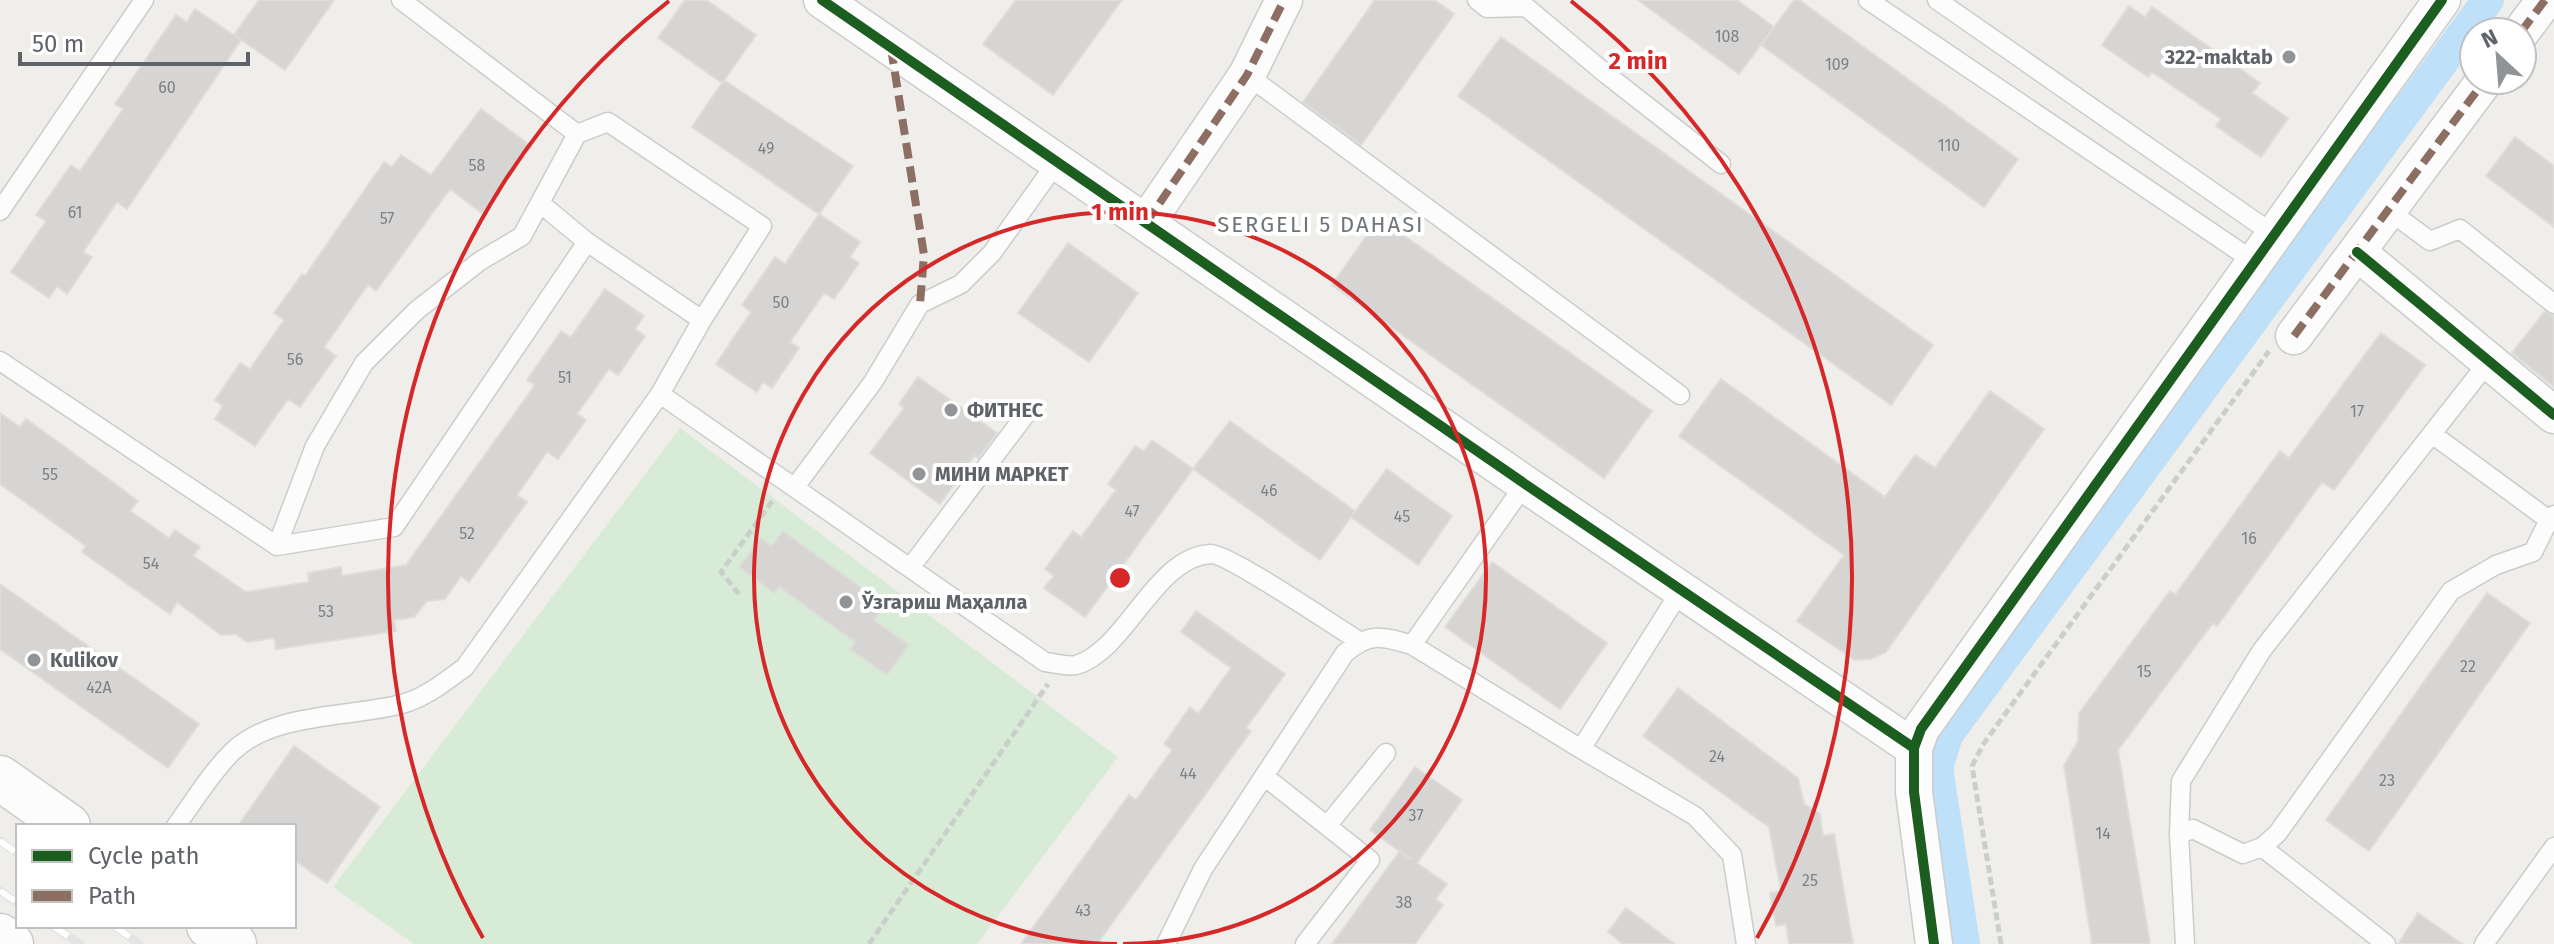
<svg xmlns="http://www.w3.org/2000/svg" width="2554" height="944" viewBox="0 0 2554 944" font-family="'Fira Sans',sans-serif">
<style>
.green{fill:#d8ebd6}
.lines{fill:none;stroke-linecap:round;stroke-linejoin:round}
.canal{stroke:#bfe0f9;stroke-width:32}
.building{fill:#d6d5d3;stroke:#deddd9;stroke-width:2}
.service-casing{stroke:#cbcccc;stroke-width:21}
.minor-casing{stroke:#cbcccc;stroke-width:39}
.secondary-casing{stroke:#cacacb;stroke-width:47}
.path{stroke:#cacfcc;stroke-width:5;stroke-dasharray:8 4;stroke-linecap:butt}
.service{stroke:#fdfcfc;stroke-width:18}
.minor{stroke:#fdfcfc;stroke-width:36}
.secondary{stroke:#fdfcfc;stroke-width:44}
.rail-casing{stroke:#e4e4e4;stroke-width:9}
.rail{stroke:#fff;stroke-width:6;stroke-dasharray:18;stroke-linecap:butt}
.quiet{stroke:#8d6e63;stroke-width:8;stroke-dasharray:16 8;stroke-linecap:butt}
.cycleway-casing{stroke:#fff;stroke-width:15}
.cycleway{stroke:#1b5e20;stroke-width:10}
.ring{fill:none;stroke:#d62828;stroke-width:4}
.poi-dot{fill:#919496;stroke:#fff;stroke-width:3}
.labels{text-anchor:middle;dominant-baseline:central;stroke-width:8;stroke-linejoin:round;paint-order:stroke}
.number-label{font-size:16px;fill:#7e8184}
.poi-label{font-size:20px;font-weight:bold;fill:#5f6368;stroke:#fff;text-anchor:start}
.neighbourhood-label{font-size:22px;letter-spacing:2px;fill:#70757a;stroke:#fff}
.centre{fill:#d62828;stroke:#fff;stroke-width:4}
.ring-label{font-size:24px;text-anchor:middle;font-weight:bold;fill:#d62828;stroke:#fff;stroke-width:8;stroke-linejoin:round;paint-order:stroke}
</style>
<rect width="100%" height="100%" fill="#efeeea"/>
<path class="green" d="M680,428L1118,757L977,944H414L333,887Z"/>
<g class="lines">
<path class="canal" d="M1964,944L1938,774V765L1947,735L2488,0"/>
</g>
<path class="building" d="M259,0H334L285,70L234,35Z
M685,0H706L756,35L722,83L658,38Z
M1016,0H1122L1053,95L983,44Z
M1375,0H1434L1454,14L1361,145L1303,102Z
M1638,0H1737L1774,27L1739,74Z
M1794,0H1799L2018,159L1984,207L1761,45Z
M2129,6L2145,17L2152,7L2260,83L2252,93L2288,118L2261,157L2216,126L2221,119L2152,72L2148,77L2102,45Z
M195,9L241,40L127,209L117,202L83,252L92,257L67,294L57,286L49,298L11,272L46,221L36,215L71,165L80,171L123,109L115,104L176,15L187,22Z
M1501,37L1933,345L1891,405L1458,96Z
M724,80L853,166L819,214L692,127Z
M481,109L531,146L482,213L450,189L376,291L368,285L324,347L336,356L300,407L288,399L255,446L215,419L223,406L215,400L240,363L250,369L284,320L274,313L302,274L305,276L384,162L392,167L401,155L431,175Z
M2515,137L2554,166V227L2486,176Z
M819,214L860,242L850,257L859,263L834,299L824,293L790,342L799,348L772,388L763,382L757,392L716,364L751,312L742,305L775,257L785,264Z
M1379,218L1652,411L1604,478L1332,285Z
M1068,243L1138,293L1089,362L1018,313Z
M605,289L644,316L635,329L645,336L618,375L609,369L577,414L586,420L558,459L547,452L517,495L527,502L469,582L461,576L445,599L427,601L414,617L394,620L396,631L276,649L274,638L247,642L236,634L221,635L177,602L170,614L82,552L86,546L0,484V413L20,427L26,419L65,447L138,501L130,511L169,538L175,530L200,547L193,556L246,592L309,582L308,573L341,567L342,576L406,565L535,385L527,380L561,331L571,337Z
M2544,312L2554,316V387L2512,353Z
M2381,333L2425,365L2334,490L2322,482L2217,626L2213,623L2118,750L2150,944H2092L2064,766L2078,741L2079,713L2170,591L2175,595L2280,451L2289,458Z
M918,377L997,433L978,458L975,455L940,504L870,453L904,408L899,404Z
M1721,379L1885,497L1915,455L1935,468L1990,391L2044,429L1886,652L1871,659L1855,660L1797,621L1844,555L1679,436Z
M1230,421L1355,511L1320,560L1193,469Z
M1152,440L1193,469L1085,617L1044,588L1054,576L1045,569L1073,531L1081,537L1116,490L1108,484L1135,446L1144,451Z
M1387,469L1452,516L1418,565L1351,517Z
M783,531L885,605L874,620L909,645L887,675L850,649L855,642L779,587L774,593L739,567L761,538L771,546Z
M1492,562L1607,643L1560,709L1445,627Z
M0,584L199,724L168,768L0,649Z
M2487,593L2530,623L2369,851L2326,820Z
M1196,611L1285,674L1246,728L1251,731L1097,944H1021L1129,795L1136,800L1172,750L1164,744L1190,707L1198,714L1231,668L1181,632Z
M1678,688L1798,778L1804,804L1820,814L1823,836L1834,834L1853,944H1789L1786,924L1776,926L1770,893L1781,891L1769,827L1643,736Z
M294,746L380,807L327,883L294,860V826H238Z
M1415,767L1462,800L1417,863L1447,884L1436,899L1443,905L1415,944H1332L1400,851L1412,860L1370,830Z
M1626,908L1675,944H1623L1608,932Z
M2418,913L2462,944H2398Z"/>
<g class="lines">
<g class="service-casing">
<path id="service" d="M401,0L577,134
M1477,0L1487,8L1526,7L1606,74L1721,164
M1868,0L2255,262
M1937,0L2273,234
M1247,75L1680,395
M540,203L587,242
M2388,210L2430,241L2460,229L2554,304
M0,211L144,0
M0,361L277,546L394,527L587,242L702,320
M660,394L1045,662C1055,663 1067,667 1076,665C1126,651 1155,556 1211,554C1229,554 1336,627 1359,641
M2432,434L2549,520
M795,487L873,382L920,304L961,284L992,253L1057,162
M910,568L1029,410
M1412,645L1525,484
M1581,749L1695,816L1732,855L1746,944
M1264,776L1370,860L1305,944
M176,826C193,802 211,773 232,752C273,712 348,718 402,704C425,698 446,681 465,667L660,394L702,320L762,226L608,122L577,134L522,236L480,261L417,310L364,363L315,446L277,546
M1327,826L1386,753
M2179,834L2193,829L2243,854L2262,847L2277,834L2451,591L2496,565L2533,552L2549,520L2554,515
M2262,847L2386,944
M1166,944L1203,869L1345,653C1370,632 1382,636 1412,645L1581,749L1681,590
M2185,944L2179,834L2181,781L2262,650L2489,361
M2484,944L2554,847"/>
</g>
<g class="minor-casing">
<path id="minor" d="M822,0L1525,484L1914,748
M2521,32L2545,0
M1146,223L1247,75L1284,0
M2357,252L2554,415
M2294,336L2485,80
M1934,944L1914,792V748L1921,729L2442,0"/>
</g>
<g class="secondary-casing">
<path id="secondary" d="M0,778L68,826
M209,926L234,944
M0,936L11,944"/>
</g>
<path class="path" d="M739,594L721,572L773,500
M869,944L1048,684
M2001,944L1972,766L1984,743L2269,351"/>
<use href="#service" class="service"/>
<use href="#minor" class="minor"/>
<use href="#secondary" class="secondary"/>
<g class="rail-casing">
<path id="rail" d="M0,841L18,854
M0,891L18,903
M53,926L80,944
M115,926L139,944"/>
</g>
<use href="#rail" class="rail"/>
<path class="quiet" d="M2521,32L2545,0
M891,48L924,255L920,304
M1146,223L1247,75L1284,0
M2294,336L2485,80"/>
<g class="cycleway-casing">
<path id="cycleway" d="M822,0L1525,484L1914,748
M2357,252L2554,415
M1934,944L1914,792V748L1921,729L2442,0"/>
</g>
<use href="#cycleway" class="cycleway"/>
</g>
<g class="ring">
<path d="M1117 944A366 366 0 1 1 1123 944"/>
<path d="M483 938A732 732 0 0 1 669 1M1571 1A732 732 0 0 1 1757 938"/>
</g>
<g class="poi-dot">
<circle cx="2289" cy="57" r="8"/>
<circle cx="951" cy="410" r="8"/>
<circle cx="919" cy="474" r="8"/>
<circle cx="846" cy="602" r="8"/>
<circle cx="34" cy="660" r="8"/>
</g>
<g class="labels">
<g class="number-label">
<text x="1727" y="36">108</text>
<text x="1837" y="64">109</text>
<text x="167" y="87">60</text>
<text x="1949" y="145">110</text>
<text x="766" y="148">49</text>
<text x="477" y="165">58</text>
<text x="75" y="212">61</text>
<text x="387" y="218">57</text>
<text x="781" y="302">50</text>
<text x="295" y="359">56</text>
<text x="565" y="377">51</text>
<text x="2357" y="411">17</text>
<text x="50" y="474">55</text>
<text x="1269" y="490">46</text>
<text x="1132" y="511">47</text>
<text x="1402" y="516">45</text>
<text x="467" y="533">52</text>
<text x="2249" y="538">16</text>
<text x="151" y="563">54</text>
<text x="326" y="611">53</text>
<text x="2468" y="666">22</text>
<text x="2144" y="671">15</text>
<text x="99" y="687">42A</text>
<text x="1717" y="756">24</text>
<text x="1188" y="773">44</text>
<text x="2387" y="780">23</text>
<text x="1416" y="815">37</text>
<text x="2103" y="833">14</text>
<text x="1810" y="880">25</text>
<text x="1404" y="902">38</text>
<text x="1083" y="910">43</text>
</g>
<g class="poi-label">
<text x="2273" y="57" text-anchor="end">322-maktab</text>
<text x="967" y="410">ФИТНЕС</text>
<text x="935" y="474">МИНИ МАРКЕТ</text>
<text x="862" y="602">Ўзгариш Маҳалла</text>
<text x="50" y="660">Kulikov</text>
</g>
<g class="neighbourhood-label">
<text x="1321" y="224">SERGELI 5 DAHASI</text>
</g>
</g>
<circle cx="1120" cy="578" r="12" class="centre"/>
<g class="ring-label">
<text x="1638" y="69">2 min</text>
<text x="1120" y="220">1 min</text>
</g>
<rect x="16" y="824" width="280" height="104" fill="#ffffff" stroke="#bfc1c3" stroke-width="2"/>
<rect x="32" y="850" width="40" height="12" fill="#1b5e20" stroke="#bfc1c3" stroke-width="2"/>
<text x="88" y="864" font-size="24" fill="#5f6368">Cycle path</text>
<rect x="32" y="890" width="40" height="12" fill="#8d6e63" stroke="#bfc1c3" stroke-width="2"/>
<text x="88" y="904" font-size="24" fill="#5f6368">Path</text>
<g transform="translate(2498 56) rotate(334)"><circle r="38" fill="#ffffff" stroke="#bfc1c3" stroke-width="2"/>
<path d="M0-6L14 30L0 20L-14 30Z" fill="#919496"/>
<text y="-12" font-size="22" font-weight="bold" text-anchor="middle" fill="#5f6368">N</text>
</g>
<path d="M20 52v12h228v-12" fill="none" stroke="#5f6368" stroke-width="4"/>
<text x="32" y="52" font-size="24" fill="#5f6368" stroke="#ffffff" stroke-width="6" paint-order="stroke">50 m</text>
</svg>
